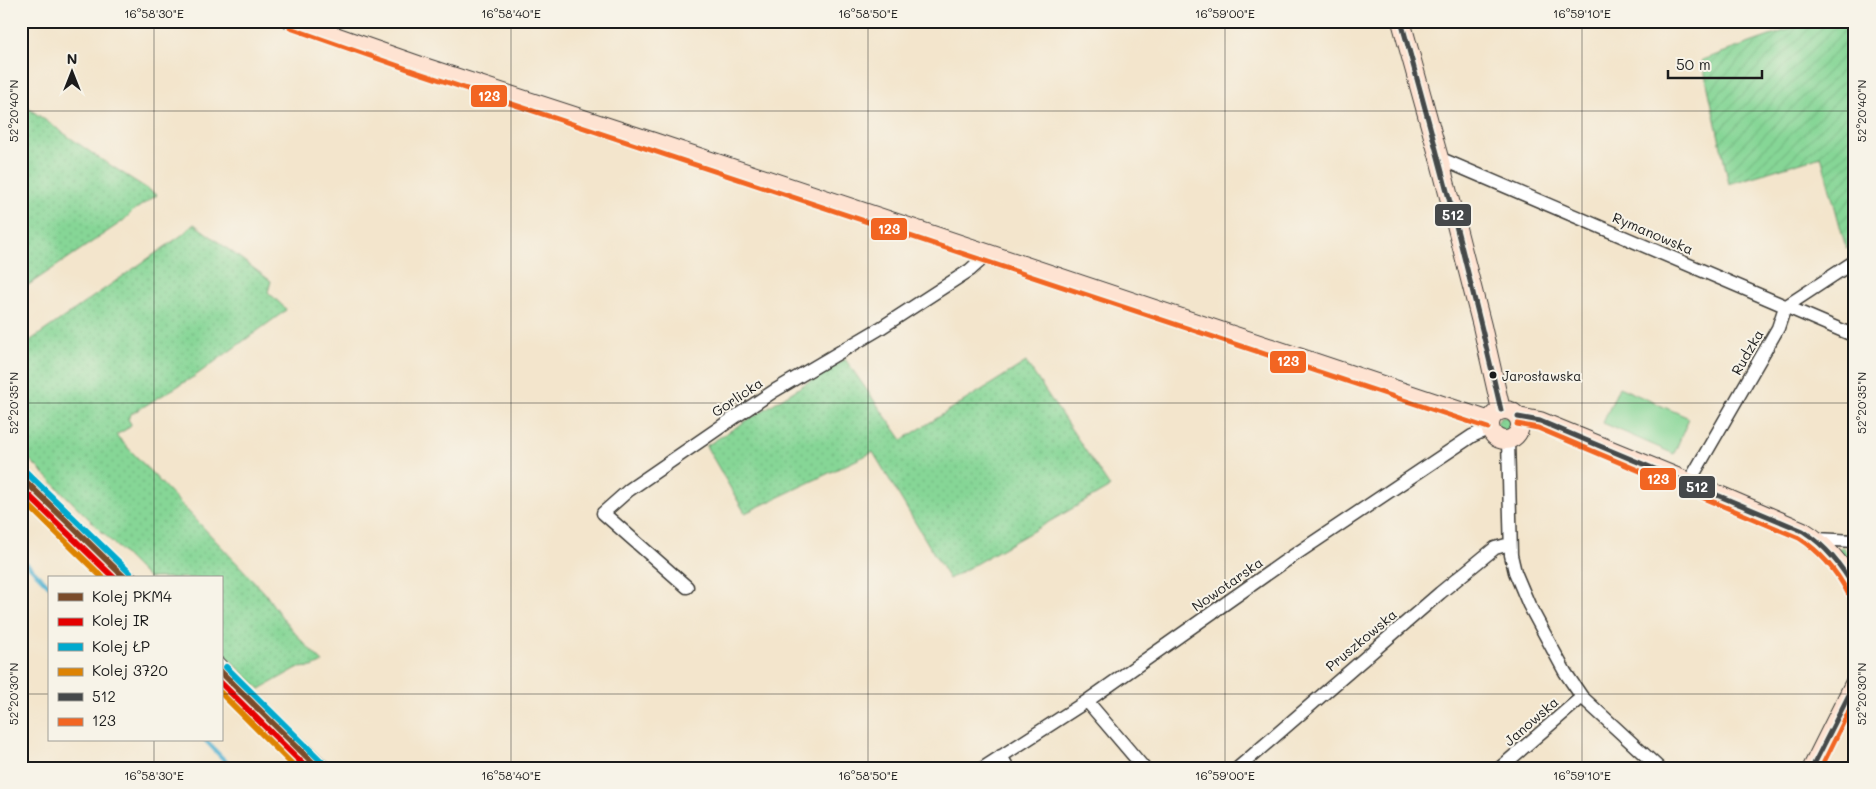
<svg xmlns="http://www.w3.org/2000/svg" width="1876" height="789" viewBox="0 0 1876 789" font-family="Mali,sans-serif">
<style>
.grass{fill:url(#grass-dots);stroke:#517959}
.garden{fill:url(#garden-furrows);stroke:#517959}
.pitch{fill:#86d696;stroke:#517959}
.lines{fill:none;stroke-linecap:round;stroke-linejoin:round}
.stream{stroke:#53b2d2;stroke-width:4}
.street-casing{stroke:#3c3a36;stroke-width:15}
.secondary-casing{stroke:#3c3a36;stroke-width:20}
.street{stroke:#fff;stroke-width:12}
.secondary{stroke:#fee3d2;stroke-width:18}
.rail-casing{stroke:#1c1c1c;stroke-width:5.5}
.rail{stroke:#f7f3e8;stroke-width:4;stroke-dasharray:11;stroke-linecap:butt}
.bus-1-casing{stroke:#f7f3e8;stroke-width:9}
.bus-2-casing{stroke:#f7f3e8;stroke-width:9}
.bus-1{stroke:#45484a;stroke-width:5}
.bus-2{stroke:#f26522;stroke-width:5}
.rail-1-casing{stroke:#f7f3e8;stroke-width:10}
.rail-2-casing{stroke:#f7f3e8;stroke-width:10}
.rail-3-casing{stroke:#f7f3e8;stroke-width:10}
.rail-4-casing{stroke:#f7f3e8;stroke-width:10}
.rail-1{stroke:#7a4b2a;stroke-width:6}
.rail-2{stroke:#e50000;stroke-width:6}
.rail-3{stroke:#00a9ce;stroke-width:6}
.rail-4{stroke:#dd8304;stroke-width:6}
.ticks{fill:none;stroke:#1c1c1c;stroke-width:1;stroke-opacity:0.45}
.bus-dot{fill:#1c1c1c;stroke:#f7f3e8;stroke-width:2}
.labels{text-anchor:middle;dominant-baseline:central;stroke-width:4;stroke-linejoin:round;paint-order:stroke}
.bus-label{font-size:13px;fill:#1c1c1c;stroke:#f7f3e8;text-anchor:start}
.street-label{font-size:14px;fill:#1c1c1c;stroke:#f7f3e8}
.line-badge{stroke:#f7f3e8;stroke-width:2}
.badge-label{font-size:14px;text-anchor:middle;font-weight:bold;fill:#fff}
.neatline{fill:none;stroke:#1c1c1c;stroke-width:2}
.ticks-label{font-size:12px;text-anchor:middle;fill:#1c1c1c}
</style>
<defs>
<pattern id="grass-dots" width="8" height="8" patternUnits="userSpaceOnUse" patternTransform="scale(1.25)"><rect width="8" height="8" fill="#86d696"/><path d="M2 2h.1M6 6h.1" fill="none" stroke="#73b781" stroke-width="1.8" stroke-linecap="round"/></pattern>
<pattern id="garden-furrows" width="10" height="10" patternUnits="userSpaceOnUse" patternTransform="scale(1.25)"><rect width="10" height="10" fill="#86d696"/><path d="M-1 1l2-2M0 10L10 0M9 11l2-2" fill="none" stroke="#73b781"/></pattern>
</defs>
<rect width="100%" height="100%" fill="#f7f3e8"/>
<filter id="ink" filterUnits="userSpaceOnUse"><feTurbulence type="fractalNoise" baseFrequency=".02" numOctaves="2"/><feDisplacementMap in="SourceGraphic" scale="10" xChannelSelector="R" yChannelSelector="G"/><feConvolveMatrix kernelMatrix="1 2 1 2 8 2 1 2 1" color-interpolation-filters="sRGB"/></filter>
<filter id="wash" filterUnits="userSpaceOnUse"><feTurbulence type="fractalNoise" baseFrequency=".0096" numOctaves="4" result="noise"/><feDisplacementMap in="SourceGraphic" scale="20" xChannelSelector="R" yChannelSelector="G"/><feGaussianBlur stdDeviation="1.12" result="paint"/><feColorMatrix in="noise" values="0 0 0 0 0 0 0 0 0 0 0 0 0 0 0 0 0 1.4 0 .05"/><feComposite in="paint" operator="in"/></filter>
<g filter="url(#wash)">
<rect width="100%" height="100%" fill="#f3e5cc"/>
<path class="grass" d="M21,103L96,156L157,195L133,211L123,221L21,290Z
M194,224L271,281L268,292L286,309L285,311L195,376L131,414L128,419L131,424L130,427L116,435L265,593C281,618 301,642 323,662L312,667L297,668L260,689L221,651V578H148L21,451V347L182,235Z
M845,359L902,440L1026,362L1110,487L949,579L873,452L745,513L706,446Z
M1497 425a8 8 0 1 1 16 0a8 8 0 1 1-16 0Z
M1842,546L1855,565V573L1840,552V548Z"/>
<path class="garden" d="M1812,21H1855V245L1846,248L1821,156L1729,184L1702,60Z"/>
<path class="pitch" d="M1619,387L1689,418L1674,454L1603,423Z"/>
<g class="lines">
<path class="stream" d="M21,558L49,586
M205,740L232,768"/>
</g>
</g>
<g filter="url(#ink)">
<g class="lines">
<g class="street-casing">
<path id="street" d="M1439,158L1855,336
M1508,440L1511,555L1515,572L1529,605L1565,672L1582,697L1659,768
M1689,482L1778,328L1785,307L1855,261
M1816,539L1855,541
M687,587L603,513L629,490L735,417L774,391L879,329L970,270L980,261L984,252
M1087,701L1144,768
M1001,756L1008,768
M983,768L1087,701L1284,562L1472,436L1490,428
M1238,768L1440,593L1495,548L1510,544
M1500,768L1582,697"/>
</g>
<g class="secondary-casing">
<path id="secondary" d="M292,21L418,65L654,142L1490,421
M1401,21L1439,158L1482,326L1501,410
M1490 425a15 15 0 1 1 30 0a15 15 0 1 1-30 0Z
M1518,417L1540,421L1689,482L1803,531C1826,545 1842,565 1855,589
M1812,768L1855,682"/>
</g>
<use href="#street" class="street"/>
<use href="#secondary" class="secondary"/>
<g class="rail-casing">
<path id="rail" d="M21,465L137,578
M221,660L331,768"/>
</g>
<use href="#rail" class="rail"/>
<g class="bus-1-casing">
<path id="bus-1" d="M1401,21C1437,150 1471,279 1501,410
M1518,417L1540,421L1803,531C1826,546 1841,565 1855,589
M1812,768L1855,683"/>
</g>
<g class="bus-2-casing">
<path id="bus-2" d="M290,28L416,72L1488,428
M1517,424L1538,428L1799,538C1821,552 1836,570 1848,593
M1821,768L1855,699"/>
</g>
<use href="#bus-1" class="bus-1"/>
<use href="#bus-2" class="bus-2"/>
<g class="rail-1-casing">
<path id="rail-1" d="M21,477L125,578
M221,672L318,768"/>
</g>
<g class="rail-2-casing">
<path id="rail-2" d="M21,488L114,578
M221,683L307,768"/>
</g>
<g class="rail-3-casing">
<path id="rail-3" d="M26,472L130,573
M226,667L323,763"/>
</g>
<g class="rail-4-casing">
<path id="rail-4" d="M21,498L103,578
M221,693L296,768"/>
</g>
<use href="#rail-1" class="rail-1"/>
<use href="#rail-2" class="rail-2"/>
<use href="#rail-3" class="rail-3"/>
<use href="#rail-4" class="rail-4"/>
</g>
</g>
<path class="ticks" d="M154,21V578M511,21V768M868,21V768M1225,21V768M1582,21V768M21,111H1855M21,403H1855M21,694H49M221,694H1855M154,740V768"/>
<circle class="bus-dot" cx="1493" cy="375" r="4.5"/>
<g class="labels">
<g class="bus-label">
<text x="1502" y="375">Jarosławska</text>
</g>
<g class="street-label">
<text transform="translate(1653 233) rotate(23)">Rymanowska</text>
<text transform="translate(1747 352) rotate(-60)">Rudzka</text>
<text transform="translate(737 397) rotate(-34)">Gorlicka</text>
<text transform="translate(1227 584) rotate(-35)">Nowotarska</text>
<text transform="translate(1361 640) rotate(-40)">Pruszkowska</text>
<text transform="translate(1531 721) rotate(-41)">Janowska</text>
</g>
</g>
<g class="line-badge">
<rect x="470" y="84" width="38" height="24" rx="5" fill="#f26522"/>
<rect x="1434" y="203" width="38" height="24" rx="5" fill="#45484a"/>
<rect x="870" y="217" width="38" height="24" rx="5" fill="#f26522"/>
<rect x="1269" y="350" width="38" height="24" rx="5" fill="#f26522"/>
<rect x="1639" y="467" width="38" height="24" rx="5" fill="#f26522"/>
<rect x="1678" y="475" width="38" height="24" rx="5" fill="#45484a"/>
</g>
<g class="badge-label">
<text x="489" y="101">123</text>
<text x="1453" y="220">512</text>
<text x="889" y="234">123</text>
<text x="1288" y="366">123</text>
<text x="1658" y="484">123</text>
<text x="1697" y="492">512</text>
</g>
<rect width="1876" height="789" fill="none" stroke="#f7f3e8" stroke-width="55"/>
<rect x="48" y="576" width="175" height="165" fill="#f7f3e8" stroke="#9f9d96"/>
<rect x="58" y="593" width="25" height="8" fill="#7a4b2a" stroke="#9f9d96"/>
<text x="92" y="602" font-size="15" fill="#1c1c1c">Kolej PKM4</text>
<rect x="58" y="618" width="25" height="8" fill="#e50000" stroke="#9f9d96"/>
<text x="92" y="626" font-size="15" fill="#1c1c1c">Kolej IR</text>
<rect x="58" y="643" width="25" height="8" fill="#00a9ce" stroke="#9f9d96"/>
<text x="92" y="652" font-size="15" fill="#1c1c1c">Kolej ŁP</text>
<rect x="58" y="668" width="25" height="8" fill="#dd8304" stroke="#9f9d96"/>
<text x="92" y="676" font-size="15" fill="#1c1c1c">Kolej 3720</text>
<rect x="58" y="693" width="25" height="8" fill="#45484a" stroke="#9f9d96"/>
<text x="92" y="702" font-size="15" fill="#1c1c1c">512</text>
<rect x="58" y="718" width="25" height="8" fill="#f26522" stroke="#9f9d96"/>
<text x="92" y="726" font-size="15" fill="#1c1c1c">123</text>
<g transform="translate(72 72)" stroke="#f7f3e8" stroke-width="4" paint-order="stroke">
<path d="M0-4L9 19L0 12L-9 19Z" fill="#1c1c1c"/>
<text y="-8" font-size="14" font-weight="bold" text-anchor="middle" fill="#1c1c1c">N</text>
</g>
<path d="M1668 70v8h94v-8" fill="none" stroke="#1c1c1c" stroke-width="2.5"/>
<text x="1676" y="70" font-size="15" fill="#1c1c1c" stroke="#f7f3e8" stroke-width="4" paint-order="stroke">50 m</text>
<rect x="28" y="28" width="1820" height="734" class="neatline"/>
<g class="ticks-label">
<text x="154" y="18">16°58'30"E</text>
<text x="511" y="18">16°58'40"E</text>
<text x="868" y="18">16°58'50"E</text>
<text x="1225" y="18">16°59'00"E</text>
<text x="1582" y="18">16°59'10"E</text>
<text transform="translate(14 111) rotate(-90)" y="4">52°20'40"N</text>
<text transform="translate(1862 111) rotate(-90)" y="4">52°20'40"N</text>
<text transform="translate(14 403) rotate(-90)" y="4">52°20'35"N</text>
<text transform="translate(1862 403) rotate(-90)" y="4">52°20'35"N</text>
<text transform="translate(14 694) rotate(-90)" y="4">52°20'30"N</text>
<text transform="translate(1862 694) rotate(-90)" y="4">52°20'30"N</text>
<text x="154" y="780">16°58'30"E</text>
<text x="511" y="780">16°58'40"E</text>
<text x="868" y="780">16°58'50"E</text>
<text x="1225" y="780">16°59'00"E</text>
<text x="1582" y="780">16°59'10"E</text>
</g>
</svg>
